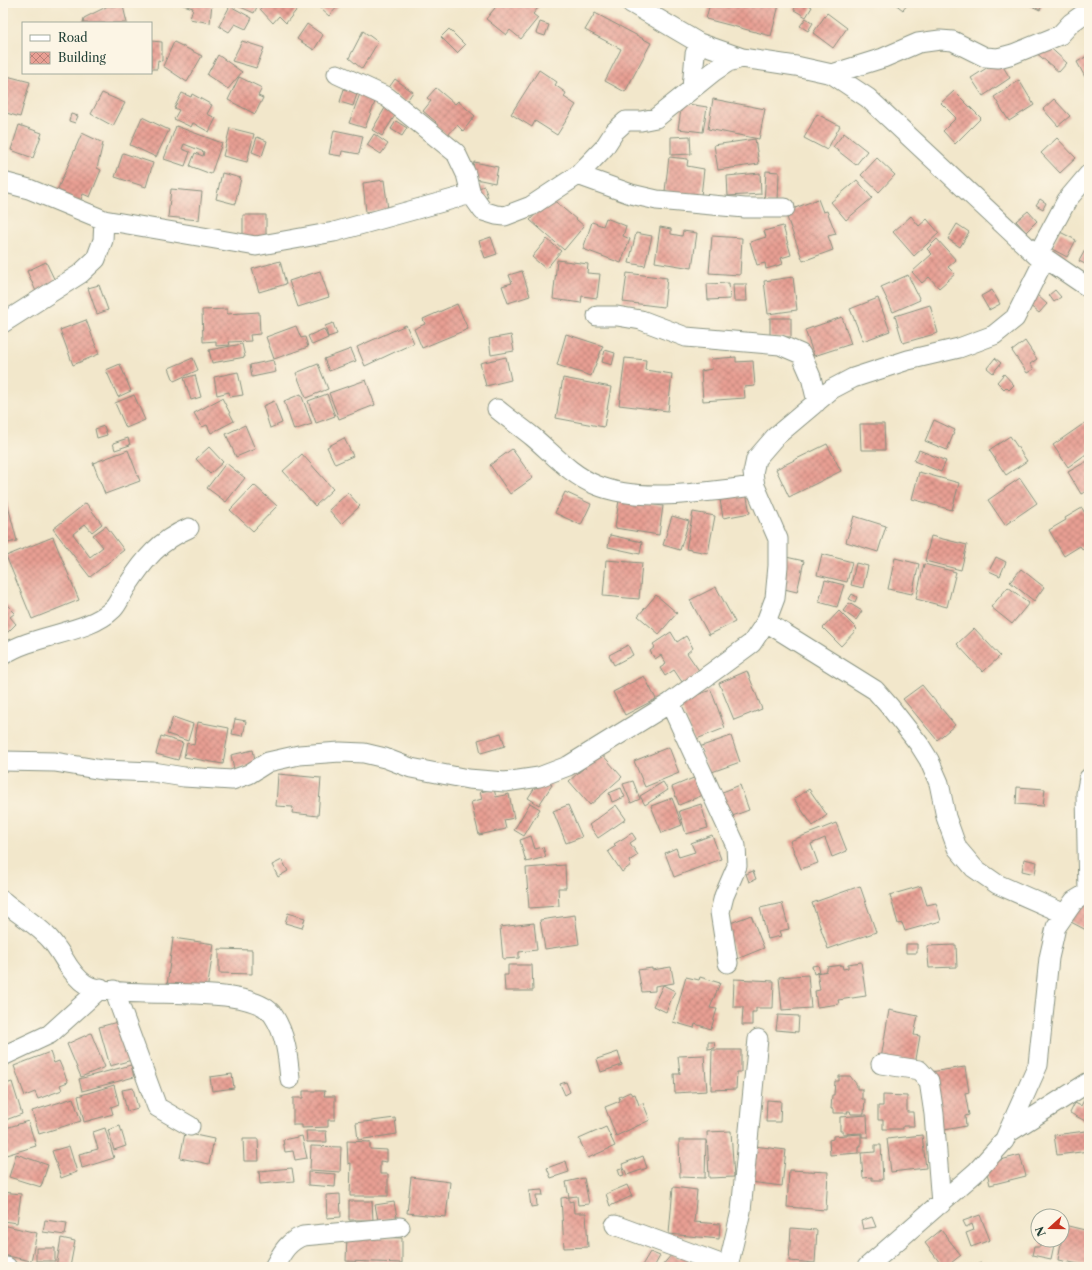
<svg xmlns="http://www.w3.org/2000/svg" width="1092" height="1270" viewBox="0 0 1092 1270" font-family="'Libre Caslon Text',serif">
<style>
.building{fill:url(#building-cross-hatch)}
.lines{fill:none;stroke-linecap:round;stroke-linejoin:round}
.minor-casing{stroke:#889280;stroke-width:21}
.minor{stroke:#fff;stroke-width:19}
</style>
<defs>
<pattern id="building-cross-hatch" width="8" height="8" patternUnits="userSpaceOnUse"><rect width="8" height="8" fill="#e89f93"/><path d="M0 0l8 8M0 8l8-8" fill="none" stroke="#bb8379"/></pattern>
</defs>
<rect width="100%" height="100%" fill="#fcf5e5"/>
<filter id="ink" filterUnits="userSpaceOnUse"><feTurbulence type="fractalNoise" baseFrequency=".025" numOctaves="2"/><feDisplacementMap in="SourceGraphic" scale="8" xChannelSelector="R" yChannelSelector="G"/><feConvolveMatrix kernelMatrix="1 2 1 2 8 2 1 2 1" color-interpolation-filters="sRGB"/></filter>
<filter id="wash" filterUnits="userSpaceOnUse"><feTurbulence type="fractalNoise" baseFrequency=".012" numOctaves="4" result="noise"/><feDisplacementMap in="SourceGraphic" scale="16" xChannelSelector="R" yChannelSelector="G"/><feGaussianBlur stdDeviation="0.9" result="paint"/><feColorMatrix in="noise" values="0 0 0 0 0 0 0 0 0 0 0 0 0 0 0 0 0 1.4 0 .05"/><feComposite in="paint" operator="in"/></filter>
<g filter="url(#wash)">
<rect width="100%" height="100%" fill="#f2e7cb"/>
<g id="blocks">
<path class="building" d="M177,3H212L210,23L190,19L193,8Z
M236,3H259L254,13L236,5Z
M264,3H296L299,7L286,23L279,16L273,23L260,9Z
M314,3H341L329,16Z
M499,3H542L533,14L538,18L521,39L510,30L506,35L486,19Z
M710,3H770L779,5L771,36L706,19Z
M797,3H806L812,7L806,17L794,10Z
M894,3H909L903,10Z
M1025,3H1043L1040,10Z
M108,6H123L127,23H83L84,18Z
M230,6L252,18L246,29L235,24L229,32L219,26Z
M595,13L651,43L625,92L605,81L621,49L585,30Z
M827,13L847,28L833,48L813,33Z
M806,18L813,23L808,31L800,26Z
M540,22L549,25L545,36L536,33Z
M307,24L323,35L314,50L297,39Z
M449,29L465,45L457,53L441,37Z
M363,31L378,42L362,69L349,58Z
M151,41L162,42V61L158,60L157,69H151Z
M242,41L264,48L256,68L232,61Z
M174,42L202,56L187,82L163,66Z
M1044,42L1067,63L1059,72L1035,52Z
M218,55L242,72L228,89L207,75Z
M1089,55V75L1085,77L1077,62Z
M999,60L1010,78L983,96L971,78Z
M539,70L557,82L555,85L566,93L564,97L576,105L557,135L535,121L532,127L511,114Z
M3,75L30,82L20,117L3,112Z
M239,77L262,88L258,96L263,98L255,114L228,100Z
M395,79L413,92L406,102L388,89Z
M1019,80L1034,105L1009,121L994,97Z
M436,88L455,104L458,101L475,116L463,131L457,125L447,136L434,124L436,122L423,111L431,101L427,98Z
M344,89L357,94L353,106L340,102Z
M361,91L377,97L365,128L349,123Z
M954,91L981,118L955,144L943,131L956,118L941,103Z
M102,93L125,103L113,126L91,114Z
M182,93L191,97L192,94L212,105L207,114L216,118L209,132L193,123L191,127L174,119L179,110L174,108Z
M713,99L765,109L759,139L708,129Z
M1054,99L1070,116L1058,126L1043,109Z
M682,103L707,107L703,132L678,129Z
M385,108L396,114L382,136L372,130Z
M71,114L78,116L75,123L69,121Z
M817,114L840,126L827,150L804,138Z
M142,117L169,130L156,157L130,145Z
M396,121L407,128L402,136L391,129Z
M19,125L42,133L33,158L11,150Z
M176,126L222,143L211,174L190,166L195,153L203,156L204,152L184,144L182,149L190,152L185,166L164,159Z
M230,128L254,134L247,162L223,156Z
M334,130L363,136L359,154L342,151L341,156L329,154Z
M82,133L103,143L97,168L101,170L90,197L83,194L80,202L56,193Z
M844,133L867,151L856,165L833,147Z
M374,134L388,144L381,154L367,145Z
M690,136L691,154L671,155V137Z
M257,137L267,141L262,156L252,152Z
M1057,138L1076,158L1060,173L1041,153Z
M755,139L759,164L718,170L714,145Z
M123,153L153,163L146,187L115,177Z
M669,157L688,159L687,166L704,169L701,196L665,191Z
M877,158L895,175L879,192L861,175Z
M474,162L498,167L495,183L471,178Z
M766,171L779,172L778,203L764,202Z
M222,173L241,178L235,204L216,199Z
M760,173L761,194L728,196L727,176Z
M384,180L388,209L366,212L363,183Z
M857,180L872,198L846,220L831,202Z
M484,186L488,197L480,201L476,189Z
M171,189L202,192L199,220L168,217Z
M550,197L584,226L564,250L530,220Z
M818,199L823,212L827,211L836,234L828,236L833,250L803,261L785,212Z
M1040,199L1046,203L1043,209L1036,205Z
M1028,211L1037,221L1026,232L1016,221Z
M243,215H266V239H243Z
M911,216L919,226L927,219L939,233L914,256L893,232Z
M606,218L626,226L623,236L630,239L621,263L583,249L592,222L603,226Z
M957,224L969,232L960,247L948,239Z
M783,226L791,255L781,258L783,264L766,269L765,263L757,265L750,242L766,237L764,231Z
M660,227L671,229V234L682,236L683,231L697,233L692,268L655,262Z
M1060,232L1076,240L1067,257L1052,249Z
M636,233L652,236L645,266L629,263Z
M712,236L742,238L740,275L709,273Z
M491,237L497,254L485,258L479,241Z
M547,239L561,251L546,269L532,257Z
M937,239L956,260L948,267L955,274L939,288L929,277L922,283L912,272L932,254L927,249Z
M1089,243V266L1079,261Z
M557,260L588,264L587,273L600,274L597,298L582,296L581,303L553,299Z
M280,261L286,284L259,292L252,269Z
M46,262L58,287L38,296L27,271Z
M320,271L329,297L298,307L289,281Z
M522,271L530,296L508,303L502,286L512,283L509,275Z
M627,273L667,278L664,307L623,302Z
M908,275L920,300L893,312L881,287Z
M793,277L797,310L768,314L764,281Z
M729,283L730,299L708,300L707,284Z
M733,284H746L747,301H734Z
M99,285L108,310L97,314L88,288Z
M992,290L1000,304L989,310L981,296Z
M1055,290L1061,297L1054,302L1049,295Z
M1037,295L1047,304L1039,313L1029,305Z
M878,298L890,331L863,341L850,309Z
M457,304L468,329L422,348L414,329L425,324L423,319Z
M930,305L938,333L903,343L895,316Z
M227,309V314L259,312L260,334L250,335L251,341L229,342L230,345L216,346V341L203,342L202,310Z
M842,317L851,344L814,356L805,330Z
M770,318H791V337H770Z
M86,320L99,354L73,365L60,330Z
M333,323L337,334L328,337L325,326Z
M406,325L414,343L365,366L357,347Z
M296,326L301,338L305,337L308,347L274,359L266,337Z
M324,329L328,338L312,345L308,336Z
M566,334L603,346L591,376L557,365Z
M511,335L514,351L491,355L489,339Z
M1025,341L1037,359L1030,364L1034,369L1027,373L1012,351Z
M242,344L245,357L212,363L209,350Z
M351,349L356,361L329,371L324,359Z
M605,350L615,353L612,365L602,362Z
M506,357L511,380L486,386L480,363Z
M736,357V362L753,361L755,386L744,387L745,398L703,401L701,371L712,369L711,359Z
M193,358L198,370L174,381L169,368Z
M625,358L646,360L645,370L672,374L668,411L619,405Z
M995,358L1001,363L993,373L987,368Z
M273,360L276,372L252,377L250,365Z
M120,364L131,391L118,397L106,370Z
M318,364L328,389L306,398L296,373Z
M238,372L243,395L230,397L229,392L217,395L214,377Z
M1004,374L1014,385L1009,390L1006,387L1004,389L997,382Z
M195,375L201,397L191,400L184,378Z
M563,378L611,387L604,427L556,418Z
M366,380L375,405L339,419L329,393Z
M301,394L312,424L294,430L284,401Z
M327,394L335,416L316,423L308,401Z
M134,395L145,420L126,428L115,403Z
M222,398L234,421L211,433L207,425L202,427L194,413Z
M274,401L282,423L270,428L263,406Z
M934,420L955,430L947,450L925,441Z
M1089,420V452L1068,467L1053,445Z
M860,424H884L885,450H861Z
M245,425L255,449L236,457L226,434Z
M104,426L107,435L97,438L95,429Z
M1010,436L1027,461L1006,475L989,450Z
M128,438L130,445L115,450L113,443Z
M344,438L353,456L335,464L327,447Z
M827,444L841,471L789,497L776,469Z
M209,447L223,462L210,474L196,459Z
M512,449L533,478L510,494L490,465Z
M128,450L140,481L105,494L93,463Z
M919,450L946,461L941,472L914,461Z
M302,454L333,489L315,506L283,471Z
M1089,460V490L1081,494L1068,472Z
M226,463L245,478L226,502L207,488Z
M919,472L959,483L952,510L912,499Z
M1020,478L1037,503L1005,525L988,500Z
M744,482L750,513L723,518L718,487Z
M254,485L277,506L253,531L230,510Z
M565,492L591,504L581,525L555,513Z
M348,493L360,506L341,524L329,510Z
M3,494H5L17,541L3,544Z
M619,500L663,506L659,535L615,528Z
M86,503L102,524L92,532L85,524L73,534L90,557L103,547L93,535L106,526L124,550L90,577L53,529Z
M1082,508L1087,517L1089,516V546L1083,550L1080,546L1064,556L1049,530L1066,520L1065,518Z
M693,512L715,516L708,553L686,549Z
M672,516L689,521L680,550L663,545Z
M854,516L886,526L878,552L846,542Z
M610,535L642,542L640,554L608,547Z
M931,536L967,545L961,570L925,561Z
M53,537L79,600L32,619L6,556Z
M822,554L852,562L847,582L817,575Z
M786,557L804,561L797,592L780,588Z
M996,557L1006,562L1000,576L989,571Z
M895,558L919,564L912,594L888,589Z
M606,560L642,563L639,599L603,596Z
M856,563L868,566L863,588L851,585Z
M924,564L956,572L947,607L916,599Z
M1021,569L1044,587L1034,601L1010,582Z
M825,580L844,585L837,607L819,602Z
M716,587L735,622L709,635L690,600Z
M1008,587L1029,603L1012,624L991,607Z
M852,594L857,597L855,602L849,599Z
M656,595L677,613L659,634L638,616Z
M3,601L15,613L10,617L16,624L5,635L3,634Z
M849,603L862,611L856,620L843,611Z
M839,611L857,629L841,646L823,628Z
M974,628L1000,656L983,672L957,644Z
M671,632L677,642L686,636L693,648L687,653L700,672L684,685L674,670L665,676L660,668L666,664L661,655L655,659L650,651L655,647L653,644Z
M628,645L633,655L614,665L609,655Z
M747,671L762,709L734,720L719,683Z
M644,676L656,699L625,715L613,692Z
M922,685L955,725L937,740L903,699Z
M711,690L725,728L694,740L679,701Z
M173,717L193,724L188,741L167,734Z
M235,719L246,721L243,736L232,734Z
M198,722L229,728L223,764L184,757L187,743L194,745Z
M501,733L505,746L481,753L478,740Z
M161,736L183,743L178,760L156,754Z
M731,736L740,762L709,773L699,747Z
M669,747L679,773L645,787L634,761Z
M253,750L256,764L234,769L231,755Z
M601,753L622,777L590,805L569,781Z
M278,774L321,778L318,816L292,813L293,807L276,806Z
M696,777L703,795L679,805L672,787Z
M541,778L552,785L539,805L528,798Z
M633,781L640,799L631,803L623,784Z
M663,782L668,790L645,805L640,796Z
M740,785L749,810L724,819L715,795Z
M1017,787L1045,789L1043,806L1016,804Z
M621,788L625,797L612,802L609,793Z
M494,789L496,797L509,794L514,818L504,820L506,829L479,835L471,802L482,799L480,792Z
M809,789L827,815L813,826L794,799Z
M672,798L682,825L662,833L651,806Z
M530,803L540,809L524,836L514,830Z
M701,804L708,828L686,834L679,811Z
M568,805L582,837L566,843L553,811Z
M616,805L626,819L598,838L589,825Z
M836,823L847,851L832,857L825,838L811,844L818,863L801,869L790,841Z
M632,833L636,839L630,843L638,855L629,861L631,865L622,872L608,851L616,846L614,844Z
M712,835L721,859L674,877L665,853L676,848L679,857L695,852L691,843Z
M531,836L535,849L543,847L546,857L526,862L520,840Z
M1024,859L1037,862L1035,874L1022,871Z
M282,860L288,871L278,877L272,865Z
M565,865L566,888H558L559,906L529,908L526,868Z
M753,871L756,879L749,882L746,874Z
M860,886L876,932L828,949L812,903Z
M921,886L927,905L936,903L941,921L905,931L902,923L898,924L890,895Z
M1089,898V924L1086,930L1069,921L1080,899Z
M782,903L789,929L779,931L781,936L768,939L760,908Z
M288,913L305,918L302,928L285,923Z
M575,915L579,944L545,949L540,920Z
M751,915L764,948L737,959L723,926Z
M534,923L537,950L519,952V958L503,959L500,927Z
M173,938L214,944L207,991L167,986Z
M906,944H917V953H906Z
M956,945L957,967L929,968L927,946Z
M219,949L252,950V974L219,973Z
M861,962L866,996L838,1000L839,1004L817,1007L815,991L820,990L817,973L827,971V967L842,965L843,969L848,968V964Z
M508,965H532L533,991H505L504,975H508Z
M818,965L820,972L814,974L812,966Z
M671,967L674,983L655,986V991L642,992L638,970L652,968V970Z
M808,975L811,1008L782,1010L779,977Z
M686,977L699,980L700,977L720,983L710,1008L717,1009L711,1029L695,1024L694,1028L673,1022Z
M734,979L774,981L773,1008H756V1012H752V1025H742L743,1007H733Z
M663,985L675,991L666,1012L653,1006Z
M889,1010L918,1016L914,1035L920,1036L915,1065L881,1059Z
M778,1015L799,1016L798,1032L776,1030Z
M121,1021L132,1060L110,1066L99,1027Z
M91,1033L105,1067L81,1077L67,1044Z
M708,1042H714L715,1048L708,1049Z
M712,1050H741V1072H737L736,1089L711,1090Z
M50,1052L54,1063L59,1061L68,1082L60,1085L62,1090L38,1099L35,1092L25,1096L14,1066Z
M618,1052L622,1065L601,1072L597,1059Z
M704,1055L707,1091L675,1093L674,1074H680L678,1056Z
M131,1065L134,1077L82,1091L79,1079Z
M965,1067L969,1092L965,1093L969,1115L965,1116L966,1126L939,1131L930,1072Z
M232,1074L234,1088L212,1091L210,1077Z
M839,1076H850L857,1085V1089H862V1099H865L864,1114H851L850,1111H847L848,1113H833V1109H831L832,1095H834L835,1081H839Z
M12,1082L22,1114L3,1121V1085Z
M566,1082L570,1092L565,1095L560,1084Z
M114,1085L119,1104L111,1107L113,1114L84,1122L78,1096Z
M133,1088L138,1108L127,1111L122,1090Z
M303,1091H325L324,1096H335V1120H328V1127L302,1128V1125H293V1098H303Z
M630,1092L632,1095L635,1094L639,1105L643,1103L650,1120L616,1136L605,1107L620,1101L619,1097Z
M883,1095L907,1096V1112H913L914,1126H903V1129H883V1120H878V1106H883Z
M73,1098L81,1121L39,1134L32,1111Z
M767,1100L781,1101L780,1122H766Z
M1084,1100L1089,1102V1123L1070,1113L1075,1103L1081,1106Z
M867,1115L868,1137H862V1133L843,1134V1131H840V1117Z
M395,1118L397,1134L358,1140L356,1123Z
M28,1121L36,1146L6,1155L3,1147V1129Z
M120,1126L126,1146L114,1150L108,1130Z
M606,1127L615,1146L588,1158L579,1139Z
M105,1128L114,1158L82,1168L79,1154L98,1149L93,1132Z
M306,1131H326L327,1142H307Z
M731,1131L734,1177L709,1178L707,1132Z
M1086,1131L1089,1151L1057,1155L1054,1135Z
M185,1133L214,1139L209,1164L180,1158Z
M861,1134V1146H859V1153L830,1155L829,1140L833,1139V1136Z
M922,1135L926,1168L891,1172L887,1139Z
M302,1136L307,1158L295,1160L293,1151L285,1152L283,1140Z
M243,1139H258L259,1161H244Z
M679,1140H706L705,1178L680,1177Z
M347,1141L370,1142V1149L387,1150V1162L380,1161V1174H388V1196H350L351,1163L348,1164Z
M875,1145H881L883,1180H872V1177L863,1178L861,1153L875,1152Z
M69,1146L77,1172L61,1178L52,1151Z
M311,1146L341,1147L340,1172L310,1170Z
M754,1146L786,1150L782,1186L750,1182Z
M16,1154L48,1165L41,1187L9,1177Z
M1020,1155L1026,1176L990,1185L985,1164Z
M643,1156L647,1168L627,1175L622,1164Z
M566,1161L569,1172L551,1178L547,1168Z
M292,1168L294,1181L260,1184L259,1171Z
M622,1168L624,1175L620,1176L618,1169Z
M789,1170L828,1172L826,1210L787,1207Z
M308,1172L336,1174L335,1187L308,1185Z
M411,1177L450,1182L446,1217L407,1213Z
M584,1178L589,1204L578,1205L577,1196L569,1197L566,1182Z
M627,1185L632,1196L610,1206L606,1194Z
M673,1187L697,1190L694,1222L720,1224L719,1239L669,1234Z
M542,1190L543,1195H536L537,1206L531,1207L529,1191Z
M3,1192L21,1194L17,1223L3,1221Z
M340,1194L341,1217L327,1218L326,1195Z
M569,1197V1202L573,1201L574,1213H586L588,1247L564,1248L561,1198Z
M349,1201H372L373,1220H349Z
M394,1202L397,1217L378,1220L375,1205Z
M980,1215L990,1240L971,1247L966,1233L974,1230L972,1224L966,1227L963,1221Z
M872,1217L876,1227L863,1229L861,1221Z
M45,1220L67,1223L65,1235L43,1232Z
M3,1225L37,1233L31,1261L3,1255Z
M1064,1225L1089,1231V1266L1058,1260Z
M791,1228L817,1230L815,1263L789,1261Z
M941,1230L961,1255L946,1267H943L925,1243Z
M347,1236L402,1238V1263L346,1261Z
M61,1238L75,1241L70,1267H56Z
M1041,1240H1055L1051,1259L1032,1255L1034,1247H1040Z
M36,1248H55V1261H36Z
M650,1252L660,1256L654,1267H641Z
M672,1254L678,1259L682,1254L691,1262L687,1267H661Z
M981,1263L983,1267H971Z"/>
</g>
</g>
<g filter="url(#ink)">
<use href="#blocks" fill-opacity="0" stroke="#889280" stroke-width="1"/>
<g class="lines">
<g class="minor-casing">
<path id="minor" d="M631,3L699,43L742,58L796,66L832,74L868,98L1037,256L1045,258L1089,288
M337,74L387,97L456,153L466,174L471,194L483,211L496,215L505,216L531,206L578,175L604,148L615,131L626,121H641L656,118L713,72L728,62L742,58
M832,74L883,58L918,43L940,40L953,41L985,57L998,58L1013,54L1060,35L1071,23L1089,10
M692,88L695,54L699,43
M578,175L631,194L657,200L745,208H785
M3,182L29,189L104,220L256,246L334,232L471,194
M1037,256L1067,200L1089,174
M597,316H617L641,320L686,337L780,345L801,354L811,377L817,402
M3,323L80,274L96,259L103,240L104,220
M497,409C509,419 522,428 533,437C553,454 571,475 596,485C641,504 708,491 755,486
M766,622L875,690L890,707L919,744L929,760L939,783L946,817L957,848L974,868L997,884L1065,914
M3,655C34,634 88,634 113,609C119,603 122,593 127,586C145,559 159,541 189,528
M670,703L736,846L737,866L724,896L720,912L728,963
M3,761L55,762L102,770L153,772L184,777L232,780L249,774L268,762L299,755L340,752L364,753L385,758L411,768L468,779L505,782L539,777L568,766L670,703L714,671L752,643L766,622L775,598L778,566V539L755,486L753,473L756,459L775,437L832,389L853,378L908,360L959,348L994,335L1015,318L1045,258
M1088,893L1086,794L1089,778
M3,901C17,913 33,922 46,935C55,943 62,956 69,967C74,974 82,984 91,987C132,1001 250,982 273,1015C286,1034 288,1057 290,1079
M114,990L157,1107L190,1126
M3,1056L50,1034L101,988
M881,1064L919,1070L929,1081L934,1114L941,1204
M1008,1133L1089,1082
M615,1225L718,1263L723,1267
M3,1267H7
M274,1267C282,1253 287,1242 303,1236L400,1227
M728,1267L741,1211L758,1039
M867,1267L976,1172L1004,1141L1038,1065L1049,958L1056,927L1074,901L1089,892"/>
</g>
<use href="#minor" class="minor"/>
</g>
</g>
<rect width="1092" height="1270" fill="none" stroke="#fcf5e5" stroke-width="16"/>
<rect x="22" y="22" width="130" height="52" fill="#fcf5e5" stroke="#a4ab9e"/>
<rect x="30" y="35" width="20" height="6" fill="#ffffff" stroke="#a4ab9e"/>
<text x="58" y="42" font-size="12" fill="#1f3d34">Road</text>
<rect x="30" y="52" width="20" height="12" fill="url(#building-cross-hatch)" stroke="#a4ab9e"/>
<text x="58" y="62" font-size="12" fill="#1f3d34">Building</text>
<g transform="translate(1050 1228) rotate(249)"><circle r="19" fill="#fcf5e5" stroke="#a4ab9e"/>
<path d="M0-3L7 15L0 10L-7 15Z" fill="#c8321e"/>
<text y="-6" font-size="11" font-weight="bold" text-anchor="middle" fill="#1f3d34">N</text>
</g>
</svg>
